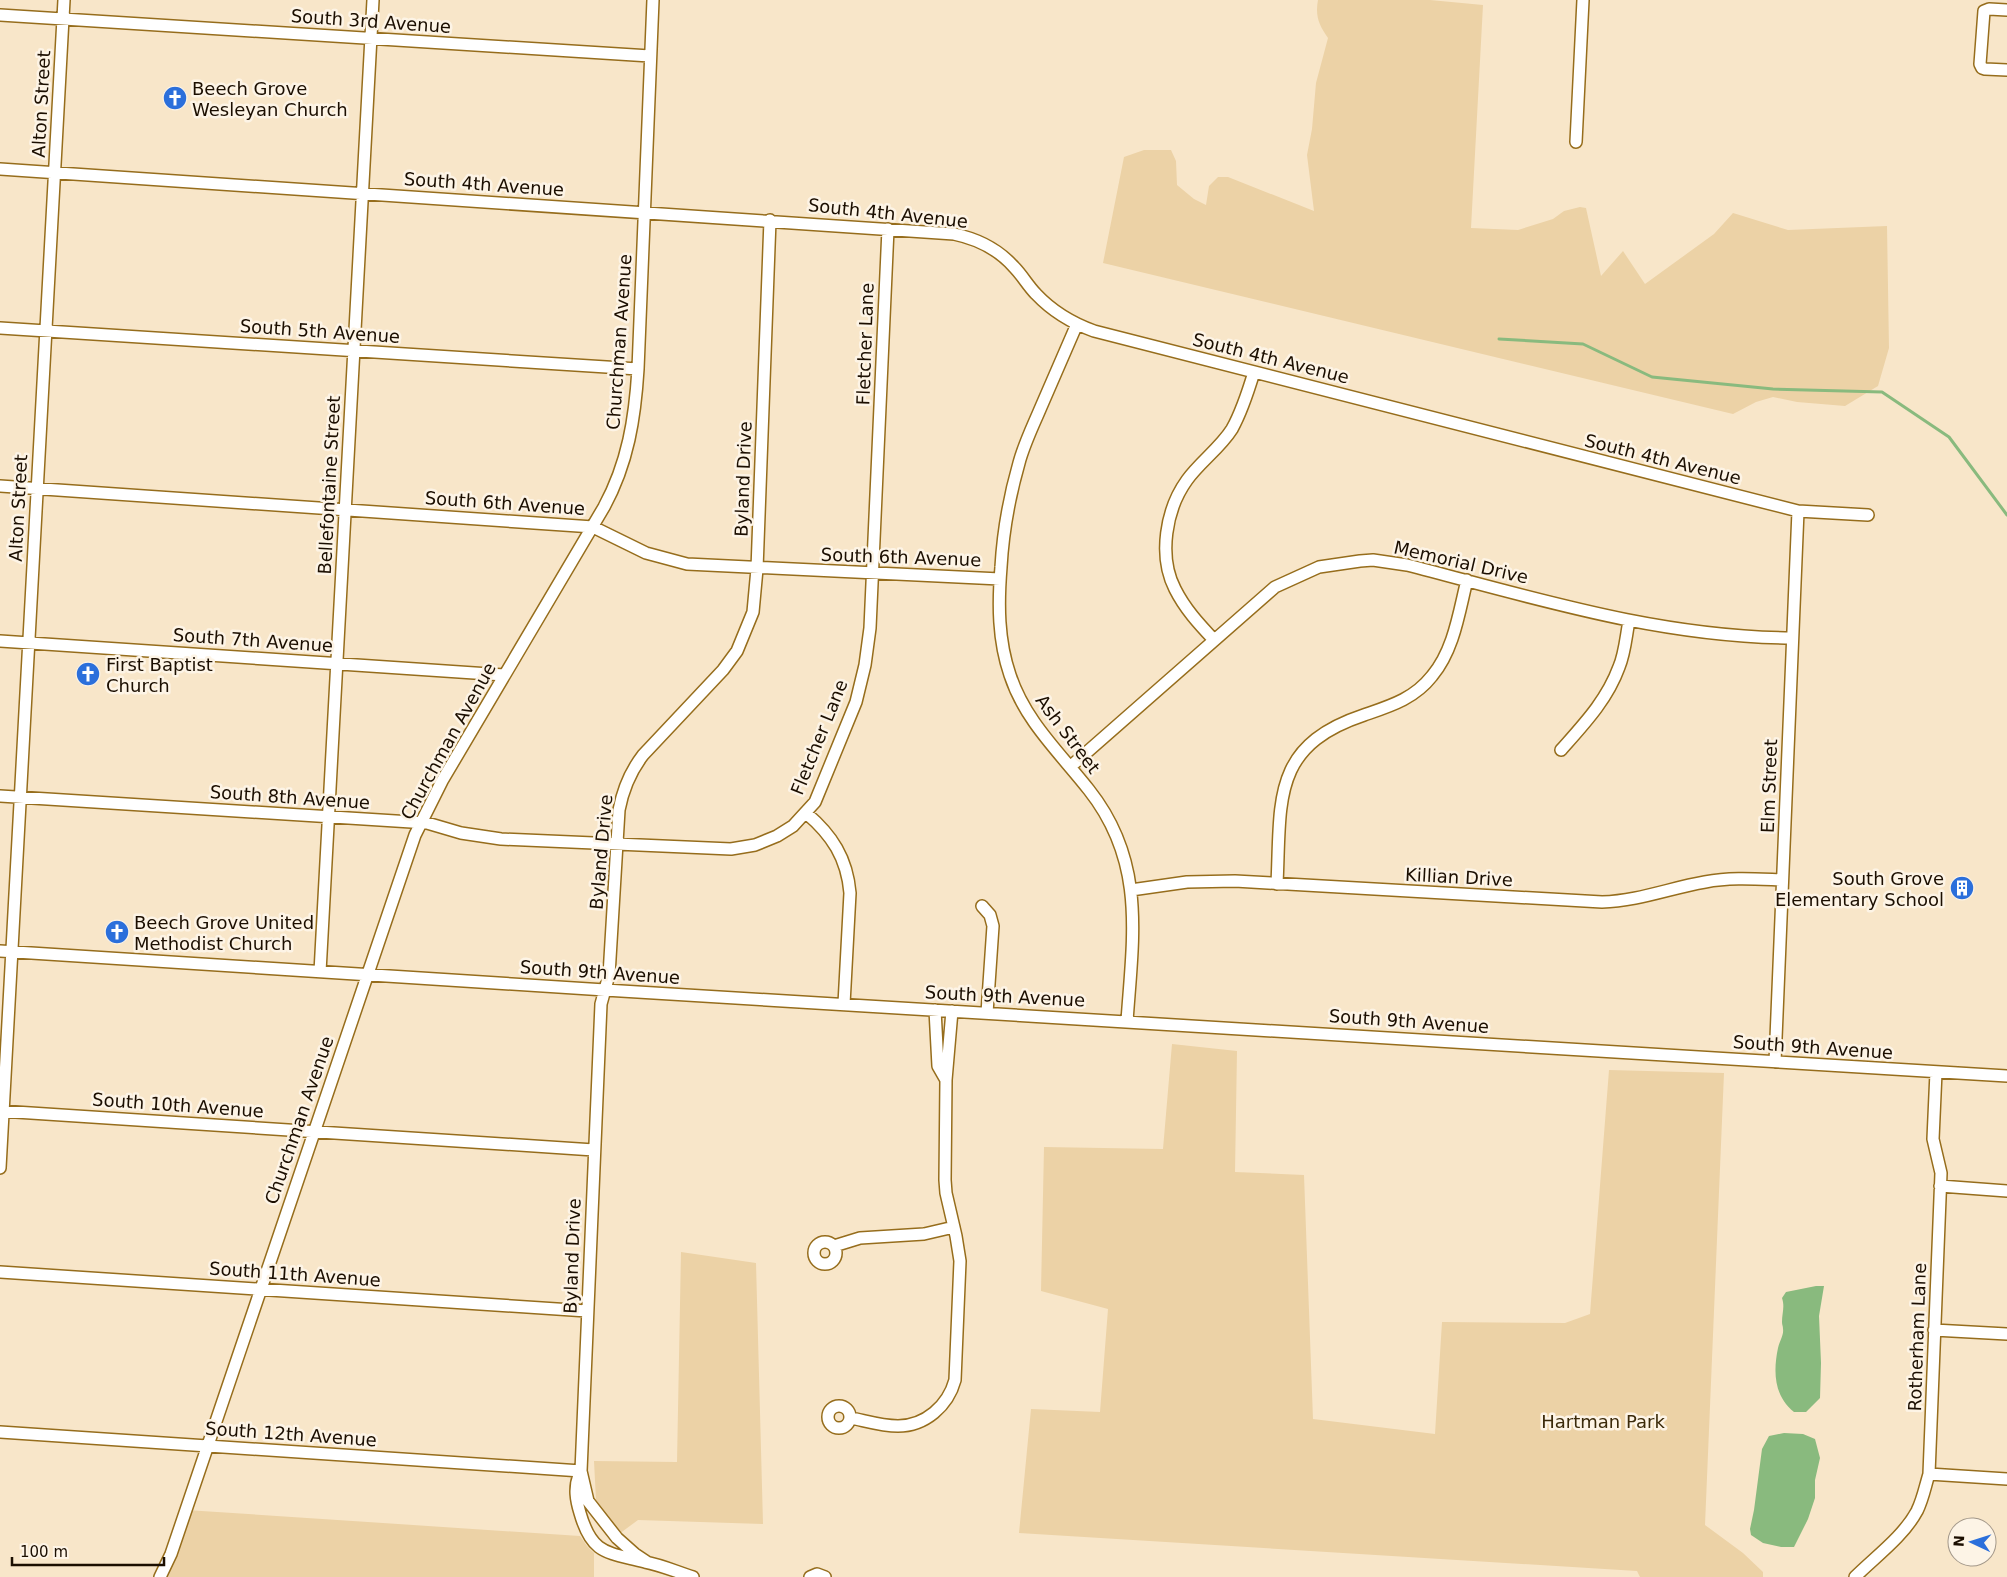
<svg xmlns="http://www.w3.org/2000/svg" width="2007" height="1577" viewBox="0 0 2007 1577" font-family="'DejaVu Sans',sans-serif">
<style>
.green{fill:#ecd2a6}
.water{fill:#89ba7e}
.lines{fill:none;stroke-linecap:round;stroke-linejoin:round}
.stream{stroke:#89ba7e;stroke-width:3}
.minor-casing{stroke:#966d1c;stroke-width:14}
.minor{stroke:#fff;stroke-width:11}
.labels{text-anchor:middle;dominant-baseline:central;stroke-width:5;stroke-linejoin:round;paint-order:stroke}
.street-label{font-size:18px;fill:#1b0e00;stroke:#fdf4e6}
.poi-label{font-size:18px;fill:#1b0e00;stroke:#fdf4e6;text-anchor:start}
.park-label{font-size:18px;fill:#3b2a0a;stroke:#fdf4e6}
</style>
<rect width="100%" height="100%" fill="#f8e6c9"/>
<path class="green" d="M1318,0H1430L1483,5L1471,228L1518,230L1553,219L1564,211L1580,207L1586,208L1601,276L1623,251L1645,284L1714,234L1733,213L1788,230L1887,226L1889,348L1878,386L1845,406L1797,402L1773,397L1756,402L1733,414L1103,263L1124,157L1144,150H1171L1176,161L1177,185L1194,199L1206,205L1209,186L1218,177H1228L1314,211L1307,155L1312,129L1316,83L1328,38C1319,25 1315,16 1318,0Z
M1172,1044L1237,1051L1235,1172L1304,1175L1313,1419L1435,1434L1442,1322L1565,1323L1590,1314L1609,1070L1724,1073L1705,1525L1743,1553L1763,1572V1577H1640L1637,1571L1019,1533L1031,1409L1100,1412L1108,1309L1041,1291L1044,1147L1163,1149Z
M681,1252L756,1263L763,1524L638,1520L619,1534L596,1500L594,1461L677,1462Z
M186,1510L580,1536L587,1546L594,1553V1577H160Z"/>
<path class="water" d="M1816,1286H1824L1819,1316L1821,1363L1820,1398L1806,1412H1794C1774,1396 1773,1372 1778,1348C1779,1342 1784,1335 1783,1329C1783,1326 1782,1325 1782,1322C1782,1313 1785,1307 1782,1298L1786,1292Z
M1784,1433L1803,1434L1815,1439L1820,1458L1815,1480V1498L1808,1519L1794,1547H1781L1763,1543L1751,1535L1750,1529L1754,1510L1762,1449L1769,1436Z"/>
<g class="lines">
<path class="stream" d="M1499,339L1583,344L1652,377L1773,389L1882,392L1949,437L2007,515"/>
<g class="minor-casing">
<path id="minor" d="M2007,10L1989,9L1984,11L1980,64L1982,68L1985,69L2007,70
M0,15L650,56
M1576,142L1583,0
M0,169L954,234C978,239 998,249 1014,267C1022,275 1028,286 1036,294C1052,311 1072,323 1094,331L1798,511L1868,515
M1077,324C1065,352 1053,379 1041,407C1033,426 1024,444 1019,463C1009,498 1003,532 1001,567C998,604 998,640 1010,675C1025,721 1060,753 1089,790C1146,862 1133,936 1127,1021
M0,328L638,369
M0,486L593,527L646,553L687,564L1000,579
M1214,640C1199,624 1185,609 1175,589C1158,556 1166,509 1187,480C1200,462 1220,448 1232,429C1242,411 1248,392 1254,372
M0,641L504,675
M1561,750C1584,724 1607,700 1619,667C1625,653 1626,636 1629,621
M1070,767L1275,587L1319,567L1360,561L1373,560L1407,565C1535,598 1658,637 1792,638
M0,796L427,823L461,833L501,839L731,849L755,845L777,836L793,826L815,802L856,702L865,665L870,628L888,229
M806,813C832,835 847,858 850,893L844,1004
M1277,884C1281,800 1271,746 1364,715C1390,706 1414,699 1432,676C1454,650 1459,612 1467,580
M1131,890L1187,882L1235,881L1602,902C1638,901 1670,888 1705,882C1731,877 1756,879 1782,880
M982,906L990,915L993,926L987,1013
M0,951L605,990L2007,1076
M320,972L373,0
M935,1010L938,1066L946,1080
M1775,1062L1798,511
M0,1111L594,1150
M0,1168L64,0
M1940,1186L2007,1191
M814 1253a11 11 0 1 1 22 0a11 11 0 1 1-22 0Z
M834,1246L860,1238L924,1234L954,1227
M0,1272L587,1311
M1934,1330L2007,1334
M828 1417a11 11 0 1 1 22 0a11 11 0 1 1-22 0Z
M851,1418C866,1421 882,1426 898,1426C925,1426 948,1406 955,1380L960,1261L956,1236L946,1193L945,1180L946,1080L952,1011
M0,1432L581,1471
M1929,1474L2007,1479
M579,1475C574,1488 576,1500 580,1513C592,1555 607,1552 645,1562C661,1565 677,1572 693,1577
M647,1562L635,1554L617,1538L588,1501L581,1471L601,1004L609,975L619,810C623,789 630,772 643,755L723,670L737,651L753,612L757,569L770,220
M160,1577L171,1554L415,835L442,781L604,507C628,463 635,418 638,369L653,0
M810,1577L817,1574L825,1577
M1855,1577C1875,1557 1903,1537 1917,1511C1923,1499 1925,1487 1929,1474L1941,1173L1933,1139L1936,1072"/>
</g>
<use href="#minor" class="minor"/>
</g>
<defs>
<g id="church-disc" transform="scale(1.25)"><circle r="9.5" fill="#2b6fdb" stroke="#fdf4e6"/><path d="M-1.2-6h2.4v3.5h3.3v2.4h-3.3V6h-2.4V-.1h-3.3v-2.4h3.3Z" fill="#fff"/></g>
<g id="building-disc" transform="scale(1.25)"><circle r="9.5" fill="#2b6fdb" stroke="#fdf4e6"/><path d="M-4-6H4V6H1V3H-1V6H-4ZM-2.5-4.3h1.7v1.8h-1.7ZM.8-4.3h1.7v1.8H.8ZM-2.5-1h1.7V.8h-1.7ZM.8-1h1.7V.8H.8Z" fill="#fff"/></g>
</defs>
<g fill-rule="evenodd">
<use href="#church-disc" x="175" y="98"/>
<use href="#church-disc" x="88" y="674"/>
<use href="#building-disc" x="1962" y="888"/>
<use href="#church-disc" x="117" y="932"/>
</g>
<g class="labels">
<g class="street-label">
<text transform="translate(371 21) rotate(4)">South 3rd Avenue</text>
<text transform="translate(41 104) rotate(-87)">Alton Street</text>
<text transform="translate(484 184) rotate(4)">South 4th Avenue</text>
<text transform="translate(888 213) rotate(6)">South 4th Avenue</text>
<text transform="translate(320 331) rotate(4)">South 5th Avenue</text>
<text transform="translate(619 342) rotate(-86)">Churchman Avenue</text>
<text transform="translate(865 344) rotate(-88)">Fletcher Lane</text>
<text transform="translate(1271 358) rotate(14)">South 4th Avenue</text>
<text transform="translate(1663 459) rotate(14)">South 4th Avenue</text>
<text transform="translate(743 479) rotate(-88)">Byland Drive</text>
<text transform="translate(329 485) rotate(-87)">Bellefontaine Street</text>
<text transform="translate(505 503) rotate(4)">South 6th Avenue</text>
<text transform="translate(18 508) rotate(-87)">Alton Street</text>
<text transform="translate(901 557) rotate(2)">South 6th Avenue</text>
<text transform="translate(1461 562) rotate(13)">Memorial Drive</text>
<text transform="translate(253 640) rotate(4)">South 7th Avenue</text>
<text transform="translate(1068 734) rotate(53)">Ash Street</text>
<text transform="translate(819 737) rotate(-68)">Fletcher Lane</text>
<text transform="translate(448 741) rotate(-61)">Churchman Avenue</text>
<text transform="translate(1769 786) rotate(-88)">Elm Street</text>
<text transform="translate(290 797) rotate(4)">South 8th Avenue</text>
<text transform="translate(601 852) rotate(-85)">Byland Drive</text>
<text transform="translate(1459 877) rotate(3)">Killian Drive</text>
<text transform="translate(600 972) rotate(4)">South 9th Avenue</text>
<text transform="translate(1005 996) rotate(3)">South 9th Avenue</text>
<text transform="translate(1409 1021) rotate(4)">South 9th Avenue</text>
<text transform="translate(1813 1047) rotate(4)">South 9th Avenue</text>
<text transform="translate(178 1105) rotate(4)">South 10th Avenue</text>
<text transform="translate(299 1120) rotate(-71)">Churchman Avenue</text>
<text transform="translate(572 1256) rotate(-88)">Byland Drive</text>
<text transform="translate(295 1274) rotate(4)">South 11th Avenue</text>
<text transform="translate(1917 1337) rotate(-88)">Rotherham Lane</text>
<text transform="translate(291 1434) rotate(4)">South 12th Avenue</text>
</g>
<g class="poi-label">
<text x="192" y="88">Beech Grove<tspan x="192" dy="21">Wesleyan Church</tspan></text>
<text x="106" y="664">First Baptist<tspan x="106" dy="21">Church</tspan></text>
<text x="1944" y="878" text-anchor="end">South Grove<tspan x="1944" dy="21">Elementary School</tspan></text>
<text x="134" y="922">Beech Grove United<tspan x="134" dy="21">Methodist Church</tspan></text>
</g>
<g class="park-label">
<text x="1603" y="1421">Hartman Park</text>
</g>
</g>
<g transform="translate(1972 1542) rotate(274)"><circle r="24" fill="#fdf4e6" stroke="#a3988a"/>
<path d="M0-4L9 19L0 12L-9 19Z" fill="#2b6fdb"/>
<text y="-8" font-size="14" font-weight="bold" text-anchor="middle" fill="#1b0e00">N</text>
</g>
<path d="M12 1557v8h152v-8" fill="none" stroke="#1b0e00" stroke-width="2.5"/>
<text x="20" y="1557" font-size="15" fill="#1b0e00" stroke="#fdf4e6" stroke-width="4" paint-order="stroke">100 m</text>
</svg>
